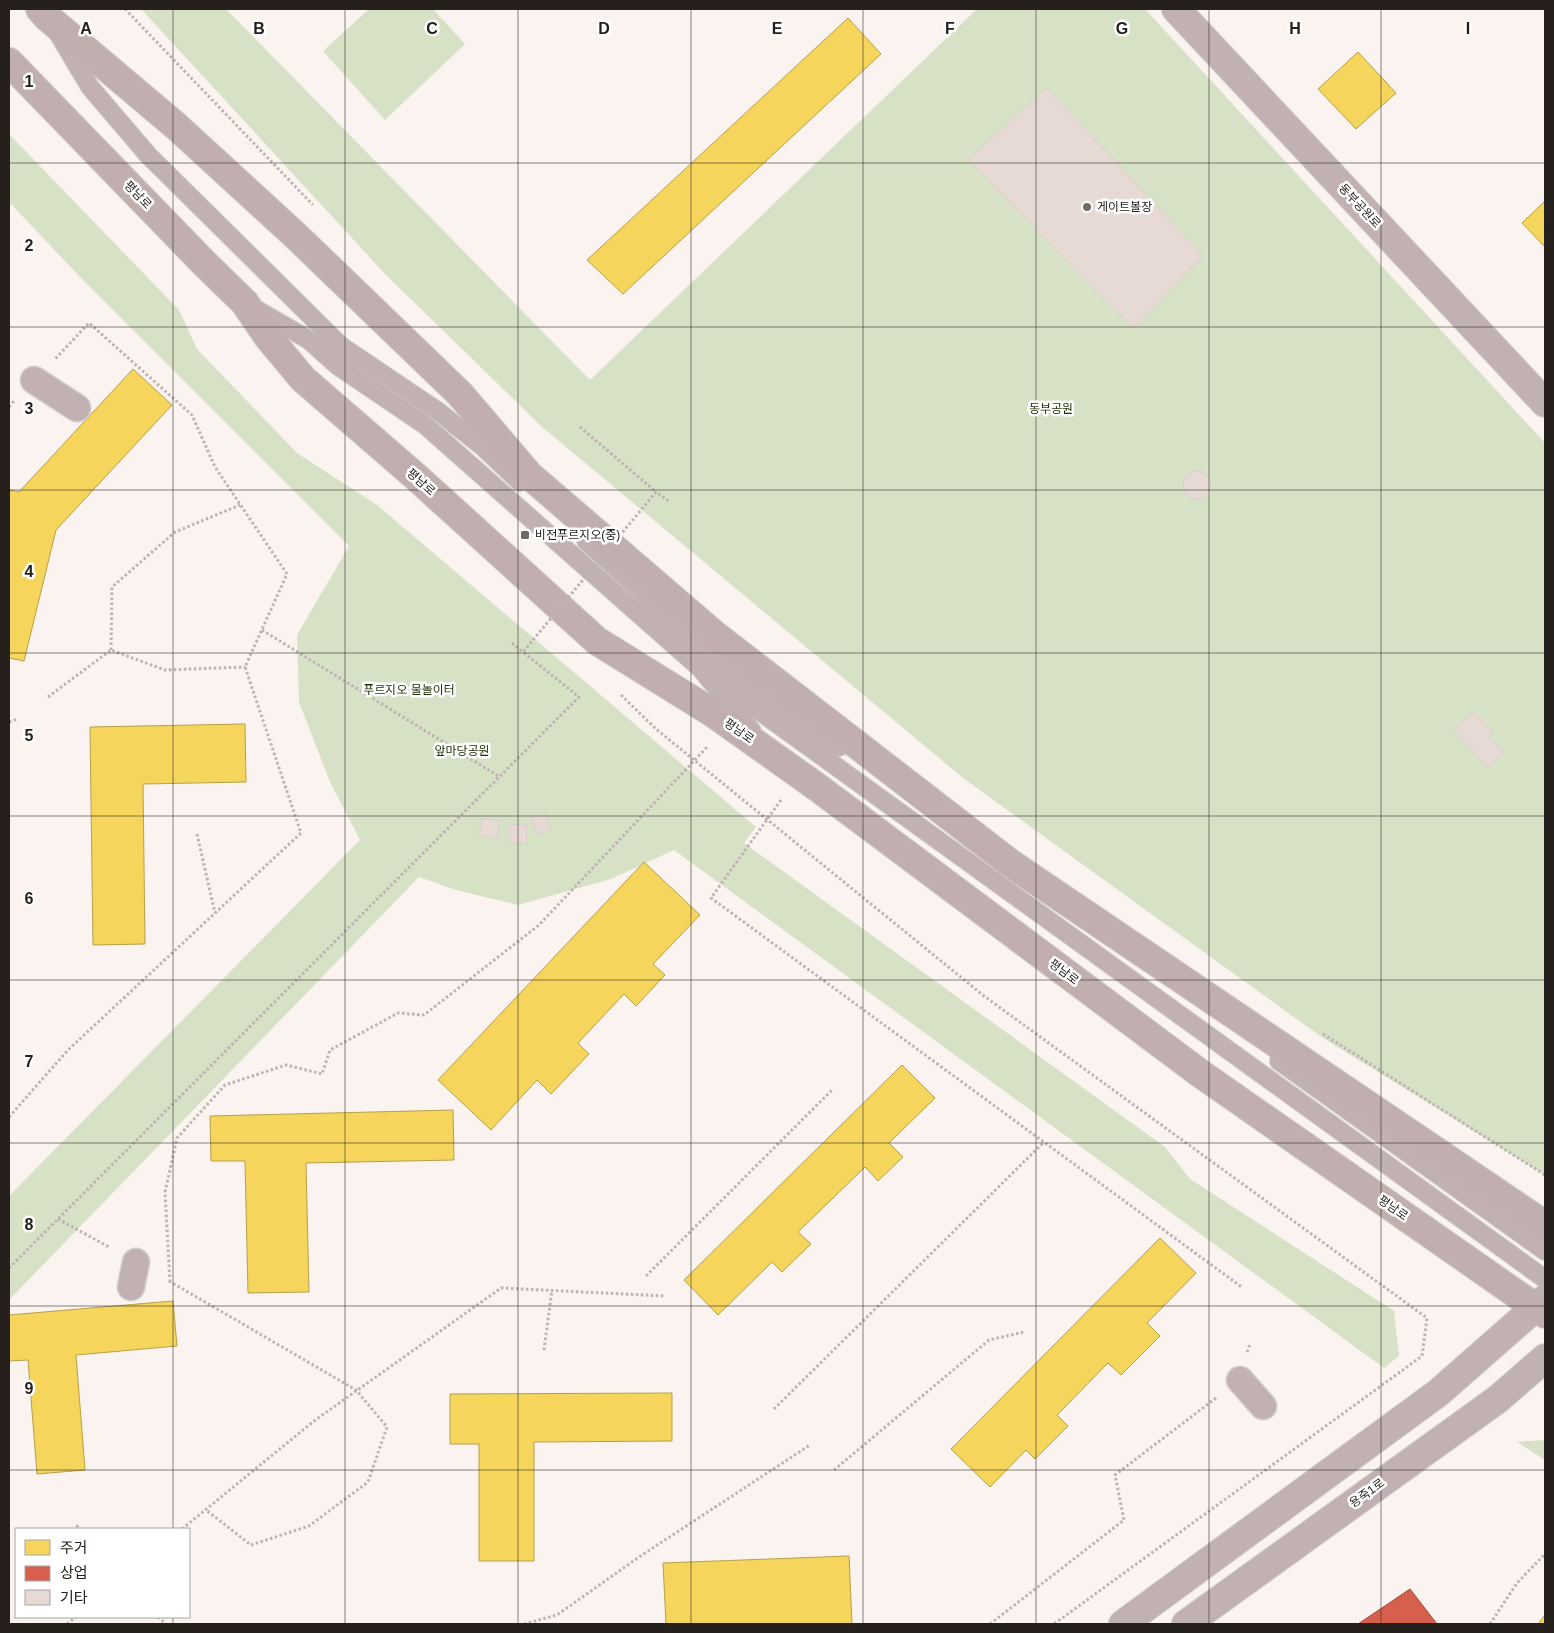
<svg xmlns="http://www.w3.org/2000/svg" width="1554" height="1633" viewBox="0 0 1554 1633" font-family="Helvetica,'Noto Sans KR',sans-serif">
<style>
.green{fill:#d7e1c6}
.homes{fill:#f6d55c;stroke:#b89f49}
.shops{fill:#d6604d;stroke:#a14d3f}
.building{fill:#e7dad4;stroke:#d7d1ce}
.lines{fill:none;stroke-linecap:round;stroke-linejoin:round}
.service-casing{stroke:#d3cecb;stroke-width:20}
.pedestrian-casing{stroke:#d3cecb;stroke-width:29}
.minor-casing{stroke:#d3cecb;stroke-width:30}
.tertiary-casing{stroke:#d3cecb;stroke-width:30}
.secondary-casing{stroke:#d3cecb;stroke-width:30}
.path{stroke:#beb3b3;stroke-width:3;stroke-dasharray:2.5 2.5;stroke-linecap:butt}
.service{stroke:#c2b1b2;stroke-width:18}
.pedestrian{stroke:#c2b1b2;stroke-width:26}
.minor{stroke:#c2b1b2;stroke-width:28}
.tertiary{stroke:#c2b1b2;stroke-width:28}
.secondary{stroke:#c1afaf;stroke-width:28}
.path-bridge{stroke:#beb3b3;stroke-width:3;stroke-dasharray:2.5 2.5;stroke-linecap:butt}
.grid{fill:none;stroke:#26201d;stroke-width:1;stroke-opacity:0.55}
.poi-dot{fill:#706a67;stroke:#fff;stroke-width:2}
.labels{text-anchor:middle;dominant-baseline:central;stroke-width:5;stroke-linejoin:round;paint-order:stroke}
.street-label{font-size:12px;fill:#26201d;stroke:#fff}
.poi-label{font-size:12px;fill:#26201d;stroke:#fff;text-anchor:start}
.park-label{font-size:12px;fill:#1e2f03;stroke:#fff}
.grid-label{font-size:16px;text-anchor:middle;font-weight:bold;fill:#26201d;stroke:#fff;stroke-width:5;stroke-linejoin:round;paint-order:stroke}
</style>
<rect width="100%" height="100%" fill="#faf3f0"/>
<path class="green" d="M141,9H226L590,380L977,9H1145L1545,443V1175L1323,1038L963,778L541,426L386,275Z
M369,9H433L465,44L385,120L323,51Z
M9,134L179,310L197,349L297,453L377,505L756,827L744,843L1165,1147L1190,1179L1394,1311L1399,1356L1384,1368L674,850L611,879L518,905L456,890L419,877L9,1300V1196L360,840L330,782L299,702L297,635L349,546L83,280L9,202Z
M1545,1440V1460L1517,1442Z"/>
<path class="homes" d="M848,18L881,54L623,294L587,260Z
M1358,52L1396,93L1356,129L1318,89Z
M1545,201V247L1522,223Z
M133,369L172,405L56,530L24,661L9,658V497L10,490L19,492Z
M245,724L246,782L143,784L145,944L93,945L90,727Z
M644,862L700,915L653,964L665,975L636,1006L624,994L578,1043L589,1054L551,1094L537,1080L491,1130L438,1080Z
M902,1065L935,1098L889,1143L903,1157L878,1181L865,1167L798,1232L811,1244L782,1272L772,1262L718,1315L684,1280Z
M453,1110L454,1160L306,1163L309,1292L248,1293L245,1161H211L210,1116Z
M1160,1238L1196,1273L1147,1323L1160,1336L1121,1375L1108,1363L1057,1415L1068,1426L1035,1459L1026,1450L990,1487L951,1449Z
M173,1301L177,1346L76,1355L85,1470L37,1474L28,1360L9,1361V1315Z
M672,1393V1441L534,1442V1561H479V1444H450V1394Z
M849,1556L852,1624H666L663,1563Z
M1545,1615V1624H1538Z"/>
<path class="shops" d="M1410,1589L1437,1624H1358Z"/>
<path class="building" d="M1047,88L1203,256L1133,328L968,159Z
M1183 485a14 14 0 1 1 28 0a14 14 0 1 1-28 0Z
M1473,712L1493,733L1489,736L1504,753L1488,768L1453,730Z
M544,813L551,829L538,835L530,819Z
M482,818L500,821L497,839L479,835Z
M526,824L527,843L510,844V825Z"/>
<g class="lines">
<g class="service-casing">
<path id="service" d="M59,35L90,87L148,155L341,346L439,412L483,447L492,453
M252,307L309,340L338,366L425,425L700,668L752,731
M483,447L520,482
M586,541L714,658L839,747
M700,668L1545,1279
M1279,1061L1545,1251"/>
</g>
<g class="pedestrian-casing">
<path id="pedestrian" d="M34,380L77,408
M131,1287L136,1262
M1240,1380L1263,1406"/>
</g>
<g class="minor-casing">
<path id="minor" d="M1176,9L1545,403"/>
</g>
<g class="tertiary-casing">
<path id="tertiary" d="M1123,1624L1438,1393L1545,1299
M1186,1624L1498,1399L1545,1358"/>
</g>
<g class="secondary-casing">
<path id="secondary" d="M40,9L47,17L176,126L296,236L460,394L529,475L715,635L1010,863L1545,1225
M9,62L203,262L245,303L268,337L303,379L415,476L597,641L713,713L817,787L1201,1074L1545,1314"/>
</g>
<path class="path" d="M125,9L313,205
M9,407L14,401
M580,427L656,492
M262,630L500,777
M111,650L112,587L175,532L240,505
M621,695L656,729L984,996L1427,1318L1422,1356L1054,1624
M48,697L111,650L165,670L245,667
M9,722L18,719
M781,800L711,898L1243,1288
M197,834L215,913
M1323,1034L1545,1175
M9,1117L68,1050L301,833L245,667L287,574L215,467L192,415L89,323L55,359
M58,1219L109,1247
M9,1268L579,697L523,652
M646,1276L833,1089
M169,1281L356,1390L387,1427L368,1482L309,1526L251,1545L206,1510
M170,1282L165,1192L177,1138L225,1085L286,1065L322,1074L330,1050L398,1013L424,1015L539,925L708,746
M544,1350L552,1290
M1247,1352L1250,1344
M774,1409L1044,1142
M834,1470L989,1340L1024,1332
M77,1525L78,1529
M182,1529L314,1421L501,1288L665,1296
M158,1617L166,1624
M67,1624L76,1617
M524,1624L557,1615L639,1557L810,1445
M990,1624L1124,1520L1115,1475L1216,1398
M1490,1624L1517,1583L1545,1554"/>
<use href="#service" class="service"/>
<use href="#pedestrian" class="pedestrian"/>
<use href="#minor" class="minor"/>
<use href="#tertiary" class="tertiary"/>
<use href="#secondary" class="secondary"/>
<path class="path-bridge" d="M512,643L523,652L656,492L670,502"/>
</g>
<path class="grid" d="M173,9V1529M345,9V1624M518,9V1624M691,9V1624M863,9V1624M1036,9V1624M1209,9V1624M1381,9V1624M9,163H1545M9,327H1545M9,490H1545M9,653H1545M9,816H1545M9,980H1545M9,1143H1545M9,1306H1545M9,1470H1545M173,1617V1624"/>
<g class="poi-dot">
<circle cx="1087" cy="207" r="5"/>
<rect x="520" y="530" width="10" height="10" rx="2.5"/>
</g>
<g class="labels">
<g class="street-label">
<text transform="translate(138 195) rotate(46)">평남로</text>
<text transform="translate(1360 206) rotate(47)">동부공원로</text>
<text transform="translate(421 482) rotate(42)">평남로</text>
<text transform="translate(739 731) rotate(35)">평남로</text>
<text transform="translate(1064 972) rotate(37)">평남로</text>
<text transform="translate(1393 1208) rotate(35)">평남로</text>
<text transform="translate(1367 1493) rotate(-36)">용죽1로</text>
</g>
<g class="poi-label">
<text x="1097" y="207">게이트볼장</text>
<text x="535" y="535">비전푸르지오(중)</text>
</g>
<g class="park-label">
<text x="1051" y="409">동부공원</text>
<text x="409" y="690">푸르지오 물놀이터</text>
<text x="462" y="751">앞마당공원</text>
</g>
</g>
<g class="grid-label">
<text x="86" y="34">A</text>
<text x="259" y="34">B</text>
<text x="432" y="34">C</text>
<text x="604" y="34">D</text>
<text x="777" y="34">E</text>
<text x="950" y="34">F</text>
<text x="1122" y="34">G</text>
<text x="1295" y="34">H</text>
<text x="1468" y="34">I</text>
<text x="29" y="87">1</text>
<text x="29" y="251">2</text>
<text x="29" y="414">3</text>
<text x="29" y="577">4</text>
<text x="29" y="741">5</text>
<text x="29" y="904">6</text>
<text x="29" y="1067">7</text>
<text x="29" y="1230">8</text>
<text x="29" y="1394">9</text>
</g>
<rect width="1554" height="1633" fill="none" stroke="#26201d" stroke-width="20"/>
<rect x="15" y="1528" width="175" height="90" fill="#ffffff" stroke="#a8a6a5"/>
<rect x="25" y="1540" width="25" height="15" fill="#f6d55c" stroke="#a8a6a5"/>
<text x="60" y="1553" font-size="15" fill="#26201d">주거</text>
<rect x="25" y="1566" width="25" height="15" fill="#d6604d" stroke="#a8a6a5"/>
<text x="60" y="1578" font-size="15" fill="#26201d">상업</text>
<rect x="25" y="1590" width="25" height="15" fill="#e7dad4" stroke="#a8a6a5"/>
<text x="60" y="1603" font-size="15" fill="#26201d">기타</text>
</svg>
